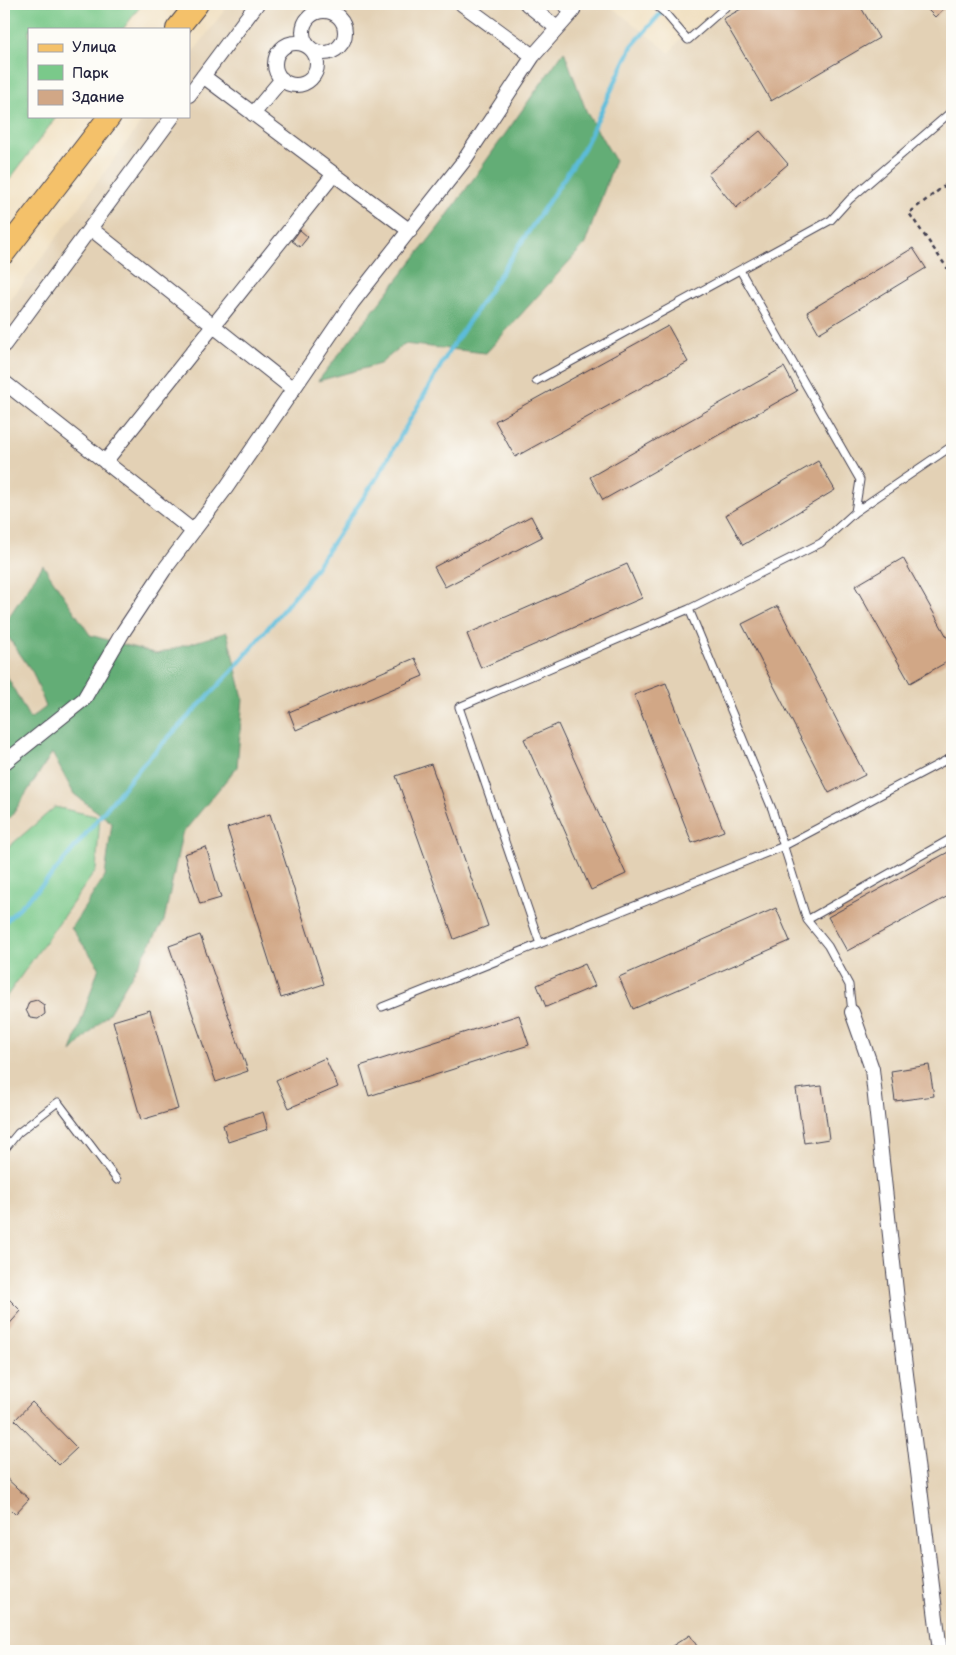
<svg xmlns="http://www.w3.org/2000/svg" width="956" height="1655" viewBox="0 0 956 1655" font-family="'Balsamiq Sans',sans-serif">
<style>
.built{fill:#e3d1b5}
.green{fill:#7ac98a;stroke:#4e7662}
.forest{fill:#63ad76;stroke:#426858}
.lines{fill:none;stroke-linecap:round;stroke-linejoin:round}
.stream{stroke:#5cbcda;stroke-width:4.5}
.building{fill:#d1a786}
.lane-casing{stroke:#413e4e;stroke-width:9}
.street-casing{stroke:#413e4e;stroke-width:16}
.primary-casing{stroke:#413e4e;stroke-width:24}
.path{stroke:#413e4e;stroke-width:2.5;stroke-dasharray:4 4;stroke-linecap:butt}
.lane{stroke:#fff;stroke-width:7}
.street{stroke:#fff;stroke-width:14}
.primary{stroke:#f4c16a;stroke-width:22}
</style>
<rect width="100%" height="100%" fill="#fdfcf7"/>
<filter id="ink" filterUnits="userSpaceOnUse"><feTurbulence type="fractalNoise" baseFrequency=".02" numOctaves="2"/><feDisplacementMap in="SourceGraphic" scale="10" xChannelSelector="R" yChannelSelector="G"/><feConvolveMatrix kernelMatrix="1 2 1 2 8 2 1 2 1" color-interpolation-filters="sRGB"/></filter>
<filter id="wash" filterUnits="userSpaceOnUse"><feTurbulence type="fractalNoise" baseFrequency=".0096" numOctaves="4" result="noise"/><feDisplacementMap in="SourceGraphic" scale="20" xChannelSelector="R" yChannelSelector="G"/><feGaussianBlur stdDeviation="1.12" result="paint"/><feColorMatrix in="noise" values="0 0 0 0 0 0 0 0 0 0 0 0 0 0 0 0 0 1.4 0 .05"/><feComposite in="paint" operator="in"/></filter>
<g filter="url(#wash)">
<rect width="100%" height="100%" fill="#efdcb9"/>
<path class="built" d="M229,4H608L670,53L684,33L733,4H952V1651H4V309L146,116H189V58Z"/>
<path class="green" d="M4,4H142L123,29H29V116H57L4,187Z
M55,807L100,817L96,870L4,1000V851Z"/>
<path class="forest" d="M564,51L587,113L615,160L585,244L486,353L404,344L380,364L318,381L442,223Z
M43,565L90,635L157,654L227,632L243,698L237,767L182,834L164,921L109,1013L71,1052L99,967L71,928L105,876L112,823L74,794L52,753L11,817L4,819V671L30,719L46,707L33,673L4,631V624Z"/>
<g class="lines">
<path class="stream" d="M4,923L52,875L143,764L233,670L306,582L378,476L448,353L584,148L632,46L669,4"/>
</g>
<g id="blocks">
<path class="building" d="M750,4H859L879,38L771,101L723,19Z
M922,4H949L935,17Z
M760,131L788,164L736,208L708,174Z
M300,230L308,237L300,247L292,241Z
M913,248L926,268L819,333L807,312Z
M668,326L688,362L515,457L495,421Z
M784,367L797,391L603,500L590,477Z
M818,461L835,490L743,545L726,515Z
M531,516L542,537L445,587L434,567Z
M903,558L952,646V659L910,683L855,586Z
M627,564L642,598L481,668L467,634Z
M778,606L865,775L829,793L742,624Z
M415,658L423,676L296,730L289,712Z
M666,683L724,831L692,843L634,695Z
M558,724L626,874L591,890L524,739Z
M431,764L488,926L454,939L396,776Z
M270,814L324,984L281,998L227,828Z
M206,847L221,898L200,904L184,854Z
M952,850V894L847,951L828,917Z
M776,908L790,941L633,1009L619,977Z
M200,935L248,1071L216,1082L169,946Z
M585,964L595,986L546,1007L537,985Z
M37,1000L44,1005L45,1014L38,1019L30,1018L26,1010L29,1002Z
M150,1010L178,1109L141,1120L113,1021Z
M519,1015L529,1045L369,1096L360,1066Z
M325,1058L338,1087L289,1108L276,1080Z
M929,1065L934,1096L895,1101L891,1071Z
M822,1086L829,1139L804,1143L796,1089Z
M263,1112L268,1129L228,1142L223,1125Z
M4,1294L21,1311L4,1330Z
M32,1402L77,1448L59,1465L15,1420Z
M4,1476L29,1499L15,1514L4,1503Z
M690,1635L700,1651H664Z"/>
</g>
</g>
<g filter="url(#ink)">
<use href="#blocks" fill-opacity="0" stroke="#413e4e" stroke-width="1"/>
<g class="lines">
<g class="lane-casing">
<path id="lane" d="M654,4L665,13L688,40L729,4
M740,270L860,480L855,512L821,543L689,609L772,809L807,920L828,946L849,985L852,1012
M536,381L831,220L850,199L952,111
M855,512L952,446
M807,920L952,838
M540,944L459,707L689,609
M382,1007L784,846L952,757
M4,1150L18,1133L58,1102L117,1180"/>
</g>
<g class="street-casing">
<path id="street" d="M462,4L533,56L573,11L564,4
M527,4L557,28
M303 32a21 21 0 1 1 42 0a21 21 0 1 1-42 0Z
M275 64a21 21 0 1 1 42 0a21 21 0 1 1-42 0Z
M203,76L410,231
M189,95L257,4
M253,114L282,79
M90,228L293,389
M4,345L173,116
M4,382L193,531
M105,462L334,174
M4,763L84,699L123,632L164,570L226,488L352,303L463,162L533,56
M852,1012L872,1069L898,1309L940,1651"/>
</g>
<g class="primary-casing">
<path id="primary" d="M177,29L197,4
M4,253L110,116"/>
</g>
<path class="path" d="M952,180L909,213L952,275"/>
<use href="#lane" class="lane"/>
<use href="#street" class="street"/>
<use href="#primary" class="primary"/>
</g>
</g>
<rect width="956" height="1655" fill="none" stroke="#fdfcf7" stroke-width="20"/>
<rect x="28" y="28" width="162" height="90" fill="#fdfcf7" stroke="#a5a5ac"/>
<rect x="38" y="44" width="25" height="8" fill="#f4c16a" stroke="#a5a5ac"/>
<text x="72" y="52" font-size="15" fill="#22223b">Улица</text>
<rect x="38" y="65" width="25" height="15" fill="#7ac98a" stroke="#a5a5ac"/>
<text x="72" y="78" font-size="15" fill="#22223b">Парк</text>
<rect x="38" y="90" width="25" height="15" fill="#d1a786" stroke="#a5a5ac"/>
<text x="72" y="102" font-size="15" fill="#22223b">Здание</text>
</svg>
